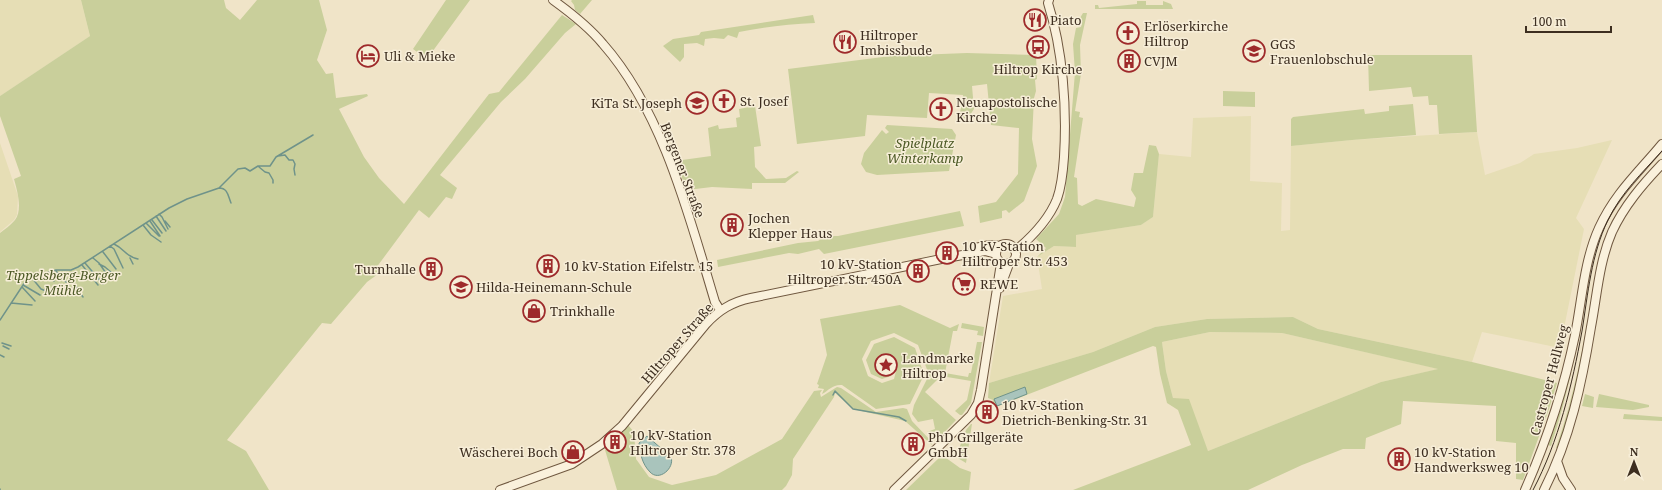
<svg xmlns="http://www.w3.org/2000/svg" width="1662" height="490" viewBox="0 0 1662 490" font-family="'Noto Serif',serif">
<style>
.farmland{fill:#e6deb5}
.green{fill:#c9cf9b;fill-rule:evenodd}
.water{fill:#a9c4bc;stroke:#6f938a}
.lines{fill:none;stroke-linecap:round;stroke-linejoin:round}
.stream{stroke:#6f938a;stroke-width:1.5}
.secondary-casing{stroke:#6f573f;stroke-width:10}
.secondary{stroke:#faf1dc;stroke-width:8}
.tram{stroke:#3d2e20;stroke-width:1}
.labels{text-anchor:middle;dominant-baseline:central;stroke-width:3;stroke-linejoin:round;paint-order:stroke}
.poi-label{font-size:13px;fill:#3d2e20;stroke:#f7eed8;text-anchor:start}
.park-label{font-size:13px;font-style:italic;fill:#4d5a26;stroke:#f7eed8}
.street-label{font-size:13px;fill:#3d2e20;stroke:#f7eed8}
</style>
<rect width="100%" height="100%" fill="#f0e4c8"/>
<path class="farmland" d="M0,0H81L90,36L0,96Z
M1251,116L1250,181L1282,183L1281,231L1290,230L1291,146L1352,140L1477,132L1485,175L1520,163L1534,154L1577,148L1612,140L1576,218L1584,229L1560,348L1482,332L1472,362L1318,329L1293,317L1207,319L1155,327L1093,352L989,383L1003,296L1042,289L1037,257L1054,246L1076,247L1075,235L1141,225L1153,217L1159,154L1191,157L1193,118Z
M0,143L18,196L17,215L14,220L0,232Z
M1210,332L1282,333L1439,369L1381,382L1208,451L1203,441L1173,398L1166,371L1162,342Z"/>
<path class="green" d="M81,0H224L226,8L240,20L257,0H319L327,30L317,60L326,74L333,73L336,98L367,94L368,96L339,109L364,157L379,178L404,204L489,94L499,92L562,15L576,24L565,33L525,79L501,102L440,175L457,188L452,199L446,197L429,218L419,210L376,268L378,274L367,282L331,324L322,323L227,440L246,451L269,490H0V233C5,229 11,225 15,220C23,210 17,190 14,179L21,176L0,116V96L90,36Z
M446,0H470L427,59L413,49Z
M572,0H592L580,14L575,10L574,5L571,1Z
M1137,1H1146V5H1163V1L1171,4L1173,9H1095V5H1098L1099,8L1137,4Z
M1083,13H1087L1080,45L1081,74L1075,111L1080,112L1079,117L1083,118L1074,177L1077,178L1078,204L1082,206L1096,199L1134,207L1136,198L1131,190L1134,173H1143L1149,145L1156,146L1159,154L1153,217L1141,225L1076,235V247L1054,246L1037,257L1046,248L1036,239L1059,214L1065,197L1075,72L1073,44L1076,28L1081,27L1082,23L1080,18Z
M813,15L815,23C789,24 764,27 739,32L737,38L728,35L724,39L714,38L705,39L704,46L697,43L684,44V57L680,62L663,46L673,39L699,35L701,32Z
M967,53L1036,55L1037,79L1035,80L1036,91L1034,98L1032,139L1037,166L1024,201L1009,213L1006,210L1002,211V218L980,223L978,206L996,202L1018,174L1019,128L991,125L987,84L972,86L974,109L968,118L959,119L963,95L929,93L927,118L867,115L865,136L797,144L788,69L891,56Z
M1368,55H1472L1477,132L1439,134L1437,105H1429L1428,96L1413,97L1411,87L1369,91Z
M1223,91L1255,92V107L1223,106Z
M1413,104L1416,135L1352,140L1291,146V119L1293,117L1364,109L1365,114L1389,111V106Z
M755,106L761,146L754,147L755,167L766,179L786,178L797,171L799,172L785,183H752V189L712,187L687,190L675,161L711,156L708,128L718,125L719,129L737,127L736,118L740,117L739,109Z
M887,125L952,129L956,135L949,171L877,175L866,172L861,164L864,153L882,130L886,134L889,132L885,128Z
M960,211L964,226L824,254L819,249L798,254L789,253L718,267L717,260L798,243L818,241L826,236H838Z
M1586,289L1587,290C1578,343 1568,395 1551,446L1548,445L1557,419Z
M1593,290L1595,291L1574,399L1558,449L1556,448C1574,397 1584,344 1593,290Z
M900,305L950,328L959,324L957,331H953L945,373L968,377L969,373H971L977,342H976H982L971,403L962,415H960L955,411L967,400L971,381L941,376L925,392L956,420L937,440L927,432L935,429L933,419L918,422L912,414L914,405L929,375L918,345L894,333L871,341L862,359L868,376L882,383L894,379L897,367L896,359L889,354L880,355L875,362L877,371L884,376L892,374L891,376L882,379L871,374L866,360L874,344L894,337L915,348L924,375L910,404L876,409L842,385C833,384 829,390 822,394L824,389L818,388L819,385L817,384L827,355L820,319Z
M1293,317L1318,329L1472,362L1557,383L1549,409L1523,480L1516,479V443L1496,441V406L1403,401L1401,424L1366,438L1365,449H1343L1302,465L1248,490H1073L1191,445L1178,410L1167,403L1160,374L1156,347L1153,346L993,408L991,406L993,400L988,398L989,383L1093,352L1155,327L1207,319ZM1210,332L1282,333L1438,369L1381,382L1208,451L1189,399L1173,398L1166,371L1162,342Z
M962,323L984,327L983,336L977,335L978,331L961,328Z
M837,387L841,388L876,412L903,408L907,409L912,421L931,441L932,445L905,421L853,409L835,393L834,397L793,459L792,475L786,486L782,490H617L605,450L628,425L634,432L636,459L649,477L672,485L716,475L782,439L814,391L822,390L820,393L821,397Z
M1585,394L1594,397L1593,408L1582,406Z
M1599,394L1649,405V407L1633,410L1596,407Z
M1624,414L1662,417V421L1623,419Z
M971,424H972L966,463L956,457L966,430Z
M942,455L960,468L971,472L969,490H906Z"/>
<path class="water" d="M1025,387L1027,394L997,406L994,399Z
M647,436L671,457C675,468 659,482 650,472C642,464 640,453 639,443Z"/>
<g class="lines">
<path class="stream" d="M278,156L285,155L289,160H293L295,164L294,169L295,175
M259,167L265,172L269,173L273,180V183
M219,188C228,188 228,196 231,203
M159,214L162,217L168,229
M156,216L166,231
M152,220L162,233
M150,221L160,236
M165,221L170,227
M146,223L159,236
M143,225L151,235L161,242
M114,244C125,249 126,257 138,259
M110,246L114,249L123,268
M103,252L116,269
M93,258L99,263L110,279
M130,258L133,264
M85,263L103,284
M99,264L105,267L112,273
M82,265L98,285
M56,271L66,282C77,282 77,290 83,297
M47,274L54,281
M32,278L41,289L46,291
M23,285L40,295
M22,287L35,301
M11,303L32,305
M0,320L27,279L56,270H71L78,267L169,208L187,199L219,188L238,169L245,168L250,171L258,166H270L276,157L313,135
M2,343L11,346
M3,346L9,349
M0,355L4,357
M833,395L835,391L853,409L899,417L906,421
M0,489V490"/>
<g class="secondary-casing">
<path id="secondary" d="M553,0C571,13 589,27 603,44C663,112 689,216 715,302L720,310
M996 254a10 10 0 1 1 20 0a10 10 0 1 1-20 0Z
M975,248L990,245L1001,246
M1015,251C1032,237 1049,219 1057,199C1062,185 1063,172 1064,157C1067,108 1063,50 1048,3L1049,0
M1000,288L1009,264
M1557,461L1563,478L1571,490
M500,490L572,464L602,444L622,426L706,324C719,310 732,302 751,298L946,258L985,251L996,254
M894,490L971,415L978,403L981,390L1001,263
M1525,490C1547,440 1564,388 1575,335C1582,300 1584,261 1599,228C1615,193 1638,173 1662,144
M1544,490C1570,439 1582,383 1591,327C1597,296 1599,262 1612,232C1624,206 1642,185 1662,164"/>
</g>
<use href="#secondary" class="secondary"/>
<path class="tram" d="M1533,490C1559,441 1572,385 1582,331C1588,294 1591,255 1608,220C1621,193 1642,173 1662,151"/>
</g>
<defs>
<g id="restaurant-ring" transform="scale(1.15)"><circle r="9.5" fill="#f7eed8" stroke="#9e2a2b" stroke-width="1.5"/><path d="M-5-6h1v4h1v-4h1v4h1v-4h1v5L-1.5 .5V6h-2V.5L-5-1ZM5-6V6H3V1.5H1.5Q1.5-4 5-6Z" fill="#9e2a2b"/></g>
<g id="church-ring" transform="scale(1.15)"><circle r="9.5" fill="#f7eed8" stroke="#9e2a2b" stroke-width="1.5"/><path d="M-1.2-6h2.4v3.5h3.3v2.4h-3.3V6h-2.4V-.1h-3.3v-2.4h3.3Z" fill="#9e2a2b"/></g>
<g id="bus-ring" transform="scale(1.15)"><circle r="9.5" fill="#f7eed8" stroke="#9e2a2b" stroke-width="1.5"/><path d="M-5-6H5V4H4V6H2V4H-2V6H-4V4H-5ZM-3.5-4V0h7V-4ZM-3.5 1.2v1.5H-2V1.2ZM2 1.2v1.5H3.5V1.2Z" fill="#9e2a2b"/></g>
<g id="school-ring" transform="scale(1.15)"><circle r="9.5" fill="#f7eed8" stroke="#9e2a2b" stroke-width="1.5"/><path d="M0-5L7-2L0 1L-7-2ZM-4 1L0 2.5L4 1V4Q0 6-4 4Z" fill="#9e2a2b"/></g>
<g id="hotel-ring" transform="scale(1.15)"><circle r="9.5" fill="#f7eed8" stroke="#9e2a2b" stroke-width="1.5"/><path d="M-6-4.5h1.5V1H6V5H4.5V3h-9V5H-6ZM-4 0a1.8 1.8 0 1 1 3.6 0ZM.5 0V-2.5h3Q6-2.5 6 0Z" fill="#9e2a2b"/></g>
<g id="building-ring" transform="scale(1.15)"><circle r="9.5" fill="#f7eed8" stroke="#9e2a2b" stroke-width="1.5"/><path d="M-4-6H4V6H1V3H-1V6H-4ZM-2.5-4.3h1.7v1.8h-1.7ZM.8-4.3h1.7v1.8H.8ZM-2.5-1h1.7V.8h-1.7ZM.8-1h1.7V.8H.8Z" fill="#9e2a2b"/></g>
<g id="supermarket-ring" transform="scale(1.15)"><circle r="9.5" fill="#f7eed8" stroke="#9e2a2b" stroke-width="1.5"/><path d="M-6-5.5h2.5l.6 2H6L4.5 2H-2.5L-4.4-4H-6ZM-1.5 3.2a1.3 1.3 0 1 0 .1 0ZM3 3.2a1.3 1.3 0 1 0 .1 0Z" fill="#9e2a2b"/></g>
<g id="shop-ring" transform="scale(1.15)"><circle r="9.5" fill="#f7eed8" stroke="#9e2a2b" stroke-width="1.5"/><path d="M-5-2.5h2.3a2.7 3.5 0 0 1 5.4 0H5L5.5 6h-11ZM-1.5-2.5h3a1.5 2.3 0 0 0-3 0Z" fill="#9e2a2b"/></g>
<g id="sight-ring" transform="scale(1.15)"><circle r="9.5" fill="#f7eed8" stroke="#9e2a2b" stroke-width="1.5"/><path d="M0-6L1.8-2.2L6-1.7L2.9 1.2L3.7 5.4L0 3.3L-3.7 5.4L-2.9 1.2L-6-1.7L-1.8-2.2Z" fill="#9e2a2b"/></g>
</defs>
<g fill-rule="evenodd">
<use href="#restaurant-ring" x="1035" y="20"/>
<use href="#church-ring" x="1128" y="33"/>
<use href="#restaurant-ring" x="845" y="42"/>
<use href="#bus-ring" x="1038" y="47"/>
<use href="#school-ring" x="1254" y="51"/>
<use href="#hotel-ring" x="368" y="56"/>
<use href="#building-ring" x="1129" y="61"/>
<use href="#church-ring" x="724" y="101"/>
<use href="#school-ring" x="697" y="103"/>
<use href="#church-ring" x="941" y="109"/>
<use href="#building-ring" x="732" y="225"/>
<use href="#building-ring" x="947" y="253"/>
<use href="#building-ring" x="548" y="266"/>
<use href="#building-ring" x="431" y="269"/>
<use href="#building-ring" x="918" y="271"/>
<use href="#supermarket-ring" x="964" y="284"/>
<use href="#school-ring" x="461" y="287"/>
<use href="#shop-ring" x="534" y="311"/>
<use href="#sight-ring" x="886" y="365"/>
<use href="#building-ring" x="987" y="412"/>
<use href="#building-ring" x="615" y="442"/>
<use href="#building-ring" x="913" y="444"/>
<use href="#shop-ring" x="573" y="452"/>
<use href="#building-ring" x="1399" y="459"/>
</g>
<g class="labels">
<g class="poi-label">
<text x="1050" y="20">Piato</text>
<text x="1144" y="26">Erlöserkirche<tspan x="1144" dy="15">Hiltrop</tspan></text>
<text x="860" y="35">Hiltroper<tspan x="860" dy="15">Imbissbude</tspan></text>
<text x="1270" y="44">GGS<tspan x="1270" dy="15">Frauenlobschule</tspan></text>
<text x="384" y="56">Uli &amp; Mieke</text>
<text x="1144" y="61">CVJM</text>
<text x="1038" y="69" text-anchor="middle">Hiltrop Kirche</text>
<text x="740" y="101">St. Josef</text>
<text x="956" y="102">Neuapostolische<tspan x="956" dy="15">Kirche</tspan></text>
<text x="682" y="103" text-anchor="end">KiTa St. Joseph</text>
<text x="748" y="218">Jochen<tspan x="748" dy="15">Klepper Haus</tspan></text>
<text x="962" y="246">10 kV-Station<tspan x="962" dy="15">Hiltroper Str. 453</tspan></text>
<text x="902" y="264" text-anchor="end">10 kV-Station<tspan x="902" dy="15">Hiltroper Str. 450A</tspan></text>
<text x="564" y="266">10 kV-Station Eifelstr. 15</text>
<text x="416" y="269" text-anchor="end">Turnhalle</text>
<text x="980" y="284">REWE</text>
<text x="476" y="287">Hilda-Heinemann-Schule</text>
<text x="550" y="311">Trinkhalle</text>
<text x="902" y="358">Landmarke<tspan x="902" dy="15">Hiltrop</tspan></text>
<text x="1002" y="405">10 kV-Station<tspan x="1002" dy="15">Dietrich-Benking-Str. 31</tspan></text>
<text x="630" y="435">10 kV-Station<tspan x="630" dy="15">Hiltroper Str. 378</tspan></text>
<text x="928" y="437">PhD Grillgeräte<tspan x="928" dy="15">GmbH</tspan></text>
<text x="558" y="452" text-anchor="end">Wäscherei Boch</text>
<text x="1414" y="452">10 kV-Station<tspan x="1414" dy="15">Handwerksweg 10</tspan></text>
</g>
<g class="park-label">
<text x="925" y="143">Spielplatz<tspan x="925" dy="15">Winterkamp</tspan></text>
<text x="63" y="275">Tippelsberg-Berger<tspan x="63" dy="15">Mühle</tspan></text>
</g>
<g class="street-label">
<text transform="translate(683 170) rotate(69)">Bergener Straße</text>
<text transform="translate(677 343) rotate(-49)">Hiltroper Straße</text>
<text transform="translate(1549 380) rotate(-75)">Castroper Hellweg</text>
</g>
</g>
<g transform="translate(1634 462)" stroke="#f7eed8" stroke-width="3" paint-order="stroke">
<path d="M0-3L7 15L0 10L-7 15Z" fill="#3d2e20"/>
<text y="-6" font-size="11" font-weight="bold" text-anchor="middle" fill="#3d2e20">N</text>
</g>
<path d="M1526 26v6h85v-6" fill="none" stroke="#3d2e20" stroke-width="2"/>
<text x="1532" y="26" font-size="12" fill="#3d2e20" stroke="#f7eed8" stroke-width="3" paint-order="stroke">100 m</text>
</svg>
